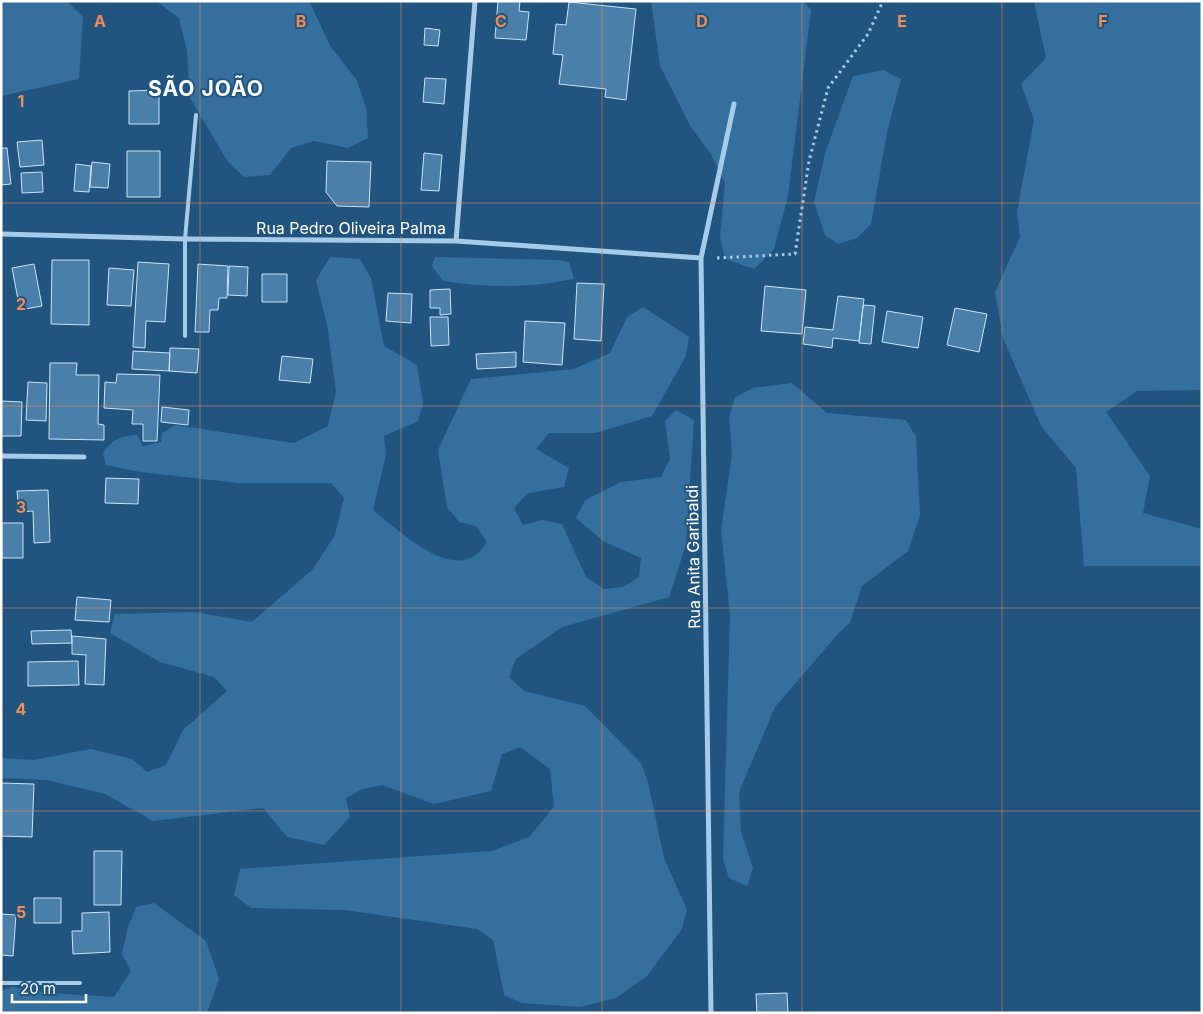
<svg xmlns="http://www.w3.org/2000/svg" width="1203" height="1014" viewBox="0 0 1203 1014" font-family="Inter,sans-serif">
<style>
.green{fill:#356f9e}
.building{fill:#497fa9;stroke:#cae3f6}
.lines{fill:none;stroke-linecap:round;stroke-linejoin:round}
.path{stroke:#a6cbe8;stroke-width:3;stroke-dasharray:2.5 4;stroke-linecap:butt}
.lane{stroke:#a6cbe8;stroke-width:4}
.street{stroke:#a6cbe8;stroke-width:5}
.grid{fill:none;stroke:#ef8b55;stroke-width:1;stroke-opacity:0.55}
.labels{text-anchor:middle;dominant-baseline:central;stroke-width:4;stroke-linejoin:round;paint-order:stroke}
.street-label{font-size:16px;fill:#fff;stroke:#215580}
.district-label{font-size:21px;font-weight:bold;letter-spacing:1px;fill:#fff;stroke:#215580}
.grid-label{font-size:16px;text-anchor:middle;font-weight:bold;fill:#ef8b55;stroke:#215580;stroke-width:4;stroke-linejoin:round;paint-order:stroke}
</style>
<rect width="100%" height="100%" fill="#215580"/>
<path class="green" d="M1,1H67L83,17L79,79L1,96Z
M156,1H309L331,47L356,79L366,107L368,138L348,148L314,141L291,148L270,175L244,177L228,162L190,98L187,51L179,18Z
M651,1H803L811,10L788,196L774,249L754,269L725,259L720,237L725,183L712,156L691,127L660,66Z
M1034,1H1202V390L1137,391L1106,412L1150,476L1143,513L1202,529V566H1084L1076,468L1041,426L1003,338L995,292L1020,237L1017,212L1034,120L1021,84L1046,58Z
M883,70L901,79L887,132L871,224L857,238L838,244L825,235L814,202L825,153L853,76Z
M330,257L360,259L371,278L384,346L417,365L423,403L418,421L384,436L386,455L373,510C396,528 444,575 474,556C479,553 484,546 487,542L476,526L459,522L447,507L438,450L471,379L574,369L610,353L627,317L643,307L689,337L686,356L652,416L595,433H549L536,449L569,468L564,487L528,493L514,508L523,525L542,520L562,524L586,577L604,589L623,587L639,577L641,558L603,541L576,518L585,500L621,482L661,477L670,459L665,421L676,410L694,420L686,544L669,597L562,627L516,659L509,677L524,691L585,706L641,763L648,782L664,858L687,910L682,929L647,976L616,998L580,1007L521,1003L504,995L493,940L477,929L344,910L251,908L234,895L240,869L492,851L529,837L554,807L550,769L520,747L502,754L491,791L434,804L382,785L363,789L346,798L350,817L324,845L287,837L263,808L153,821L105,794L47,780L1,778V758L33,760L91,749L132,759L147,772L166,765L183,730L227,691L214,677L160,662L110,633L115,614L195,612L252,622L313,569L335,535L344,498L331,483H238L140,472L106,465L103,454C111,439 121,436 137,435L143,446L161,442L162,433L175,425L294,443L328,426L336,392L328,330L316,280Z
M435,257L557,260L569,262L574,279C528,288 490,288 443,281L432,266Z
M792,383L827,413L906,420L916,437L920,515L908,551L862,586L850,622L837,635L775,707L739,792L741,832L753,868L747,886L729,878L723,859L730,614L721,530L732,454L729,417L735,397L753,388Z
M154,903L206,941L219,979L207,1013H1V991L12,987L50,993L114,997L131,971L122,954L128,927L136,907Z"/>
<path class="building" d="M498,1H520L519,11L529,12L526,40L495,38Z
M569,2L636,9L626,100L605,97L606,89L559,84L563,55L553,54L556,24L566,25Z
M425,28L440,30L438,46L424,45Z
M425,78L446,79L444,104L423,102Z
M159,90V124H129V91Z
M42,140L44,165L20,167L17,142Z
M1,148H7L11,184L1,185Z
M127,151H160V197H127Z
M424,153L442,155L439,191L421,190Z
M327,161L371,162L369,207L337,206L326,192Z
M92,162L110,164L108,188L90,187Z
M76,164L91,166L89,192L74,191Z
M42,172L43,192L22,193L21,173Z
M52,260H89V325L51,324Z
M138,262L169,264L165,322L146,321L145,348L133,347Z
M34,264L42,306L20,310L12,268Z
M198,264L228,266L227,298H219L218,310H210L209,332H195Z
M229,266L248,267L247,296L228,295Z
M109,268L134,270L131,306L107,305Z
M262,274H287V302H262Z
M577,283L604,284L601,341L574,339Z
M765,286L806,290L802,334L761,331Z
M450,289L451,314L440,315V308H430V290Z
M388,293L412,294L411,323L386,321Z
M838,296L864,299L859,341L833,338L832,348L803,344L805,327L833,330Z
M863,305L875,306L871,344L859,343Z
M955,308L987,314L979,352L947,345Z
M887,311L923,317L918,348L882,342Z
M430,317H448L449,345L431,346Z
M525,321L565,323L562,365L523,362Z
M170,348L199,349L197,373L169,371Z
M133,351L170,353L169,371L132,369Z
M516,352V367L477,369L476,354Z
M282,356L313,359L310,383L279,380Z
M50,363H77L76,375H99L98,424L104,425V440L49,439Z
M117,374L160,375L157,441H143V424H132L133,410L104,408L105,382L116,383Z
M28,382L47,383L46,421L26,420Z
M1,401L22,402L21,436H1Z
M162,407L189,410L188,425L161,422Z
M106,478L139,479L138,504L105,503Z
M48,490L50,542L34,543L33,511L19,512L17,491Z
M2,523H23V558H2Z
M77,597L111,600L109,622L75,620Z
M71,630L72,643L32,644L31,631Z
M72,636L106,639L104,685L85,684L86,655L72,654Z
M78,661L79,685L28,686V662Z
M1,783L34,784L32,837L1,836Z
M94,851H122L121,905H94Z
M34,898H61V923H34Z
M109,912L110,952L73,954L72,931H82V913Z
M1,914L16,915L13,956L1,955Z
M787,993L788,1013H757L756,994Z"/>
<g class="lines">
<path class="path" d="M717,258L795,254L809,161L828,88L868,34L883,1"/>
<path class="lane" d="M185,336V239L196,115
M1,983H80"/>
<path class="street" d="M1,234L185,239L456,241L701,258
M456,241L475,1
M1,456L84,457
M711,1013L701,258L734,104"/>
</g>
<path class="grid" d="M200,1V1013M401,1V1013M602,1V1013M802,1V1013M1002,1V1013M1,203H1202M1,406H1202M1,608H1202M1,811H1202"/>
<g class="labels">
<g class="street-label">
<text x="351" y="228">Rua Pedro Oliveira Palma</text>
<text transform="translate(693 557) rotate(-91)">Rua Anita Garibaldi</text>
</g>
<g class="district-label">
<text x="206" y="88">SÃO JOÃO</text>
</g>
</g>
<g class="grid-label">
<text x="100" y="27">A</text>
<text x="301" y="27">B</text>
<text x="501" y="27">C</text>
<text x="702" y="27">D</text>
<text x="902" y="27">E</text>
<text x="1103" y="27">F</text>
<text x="21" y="107">1</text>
<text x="21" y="310">2</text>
<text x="21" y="513">3</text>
<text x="21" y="715">4</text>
<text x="21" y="918">5</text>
</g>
<rect width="1203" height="1014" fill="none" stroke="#ffffff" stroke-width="5"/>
<path d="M12 994v8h74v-8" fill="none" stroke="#ffffff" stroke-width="2.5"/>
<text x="20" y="994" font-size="15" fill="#ffffff" stroke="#215580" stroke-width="4" paint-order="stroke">20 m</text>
</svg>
